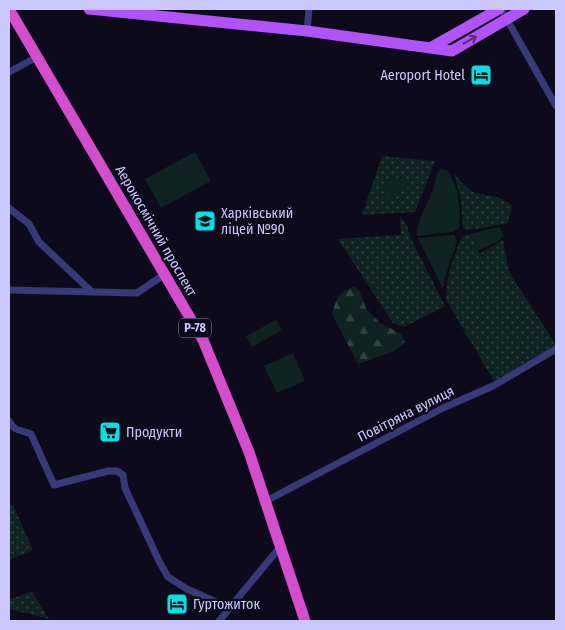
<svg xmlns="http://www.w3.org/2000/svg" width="565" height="630" viewBox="0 0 565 630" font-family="'Fira Sans Condensed',sans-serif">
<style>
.grass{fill:url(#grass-dots)}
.forest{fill:url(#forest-firs)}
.park{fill:#0f2422}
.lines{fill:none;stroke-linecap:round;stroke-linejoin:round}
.minor{stroke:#383978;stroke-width:7}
.primary{stroke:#b153f8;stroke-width:11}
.trunk{stroke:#d44dcf;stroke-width:11}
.oneway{stroke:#572b7e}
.labels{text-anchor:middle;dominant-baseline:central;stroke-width:4.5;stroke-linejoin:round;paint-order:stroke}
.shield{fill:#0d0b1b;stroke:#918fb9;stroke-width:1}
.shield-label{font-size:12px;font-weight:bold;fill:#cac7fd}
.poi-label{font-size:14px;fill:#cac7fd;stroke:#0d0b1b;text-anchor:start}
.street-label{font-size:14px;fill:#cac7fd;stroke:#0d0b1b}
</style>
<defs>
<pattern id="grass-dots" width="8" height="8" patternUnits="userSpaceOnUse" patternTransform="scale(1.25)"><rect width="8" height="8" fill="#0f2422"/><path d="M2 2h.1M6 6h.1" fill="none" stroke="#314243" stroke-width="1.8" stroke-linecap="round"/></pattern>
<pattern id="forest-firs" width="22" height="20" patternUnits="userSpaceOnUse" patternTransform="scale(1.25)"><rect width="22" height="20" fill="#0f2422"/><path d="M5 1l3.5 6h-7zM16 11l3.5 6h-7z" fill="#314243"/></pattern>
</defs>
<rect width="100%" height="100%" fill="#0d0b1b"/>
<path class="grass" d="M382,156L435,161L415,212L362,215Z
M454,174C459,179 465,187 471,191C485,197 501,194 512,206L508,223L470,230H466L463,228L461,199Z
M400,217L407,225L410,237L445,306L404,327L393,323L338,239L401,235Z
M480,232L471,234L479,254L503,240L509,272L556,345L494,381L446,300L447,281L450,274L448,275L460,240L464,235Z
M9,505H13L33,550L9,560Z
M30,592L33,593L49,619L9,609V598L10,599Z"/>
<path class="forest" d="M355,286L360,292L366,308L380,323L400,333L405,342L394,351L358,364L332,314C337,297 338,293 355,286Z"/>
<path class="park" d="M195,152L211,181L161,208L145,179Z
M440,169L447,170C459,187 461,208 459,228L452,232L417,236C415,225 430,199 434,187C436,181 436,174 440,169Z
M397,178L402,179L409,187L388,199C383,191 383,187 389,179Z
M499,227L504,236L497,242L477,251L471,234Z
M454,235L457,242L444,280L443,289L418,238Z
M276,320L282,330L252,347L246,336Z
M293,353L305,381L277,393L264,366Z"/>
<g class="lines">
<path class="minor" d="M501,9L556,106
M307,31L309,9
M9,72L37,57
M9,208L29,224L39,242L91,291
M9,290L137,293L165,274
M9,421C16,433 20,429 31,434L54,485L108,471H117L123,475L125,488L159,561L168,577L187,589L230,608
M266,501L443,408L493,386L556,349
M219,621L280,547"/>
<path class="primary" d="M89,9L307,31L452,51L524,9
M430,48L499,9"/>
<path class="trunk" d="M9,9L203,340L249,452L305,621"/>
</g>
<defs><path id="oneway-shaft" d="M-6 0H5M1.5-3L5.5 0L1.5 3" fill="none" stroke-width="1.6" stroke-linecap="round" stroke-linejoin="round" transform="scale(1.25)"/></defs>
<use class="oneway" href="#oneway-shaft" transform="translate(470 40) rotate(-29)"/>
<defs>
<g id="hotel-square" transform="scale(1.125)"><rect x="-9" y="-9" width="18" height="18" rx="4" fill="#09dee7" stroke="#0d0b1b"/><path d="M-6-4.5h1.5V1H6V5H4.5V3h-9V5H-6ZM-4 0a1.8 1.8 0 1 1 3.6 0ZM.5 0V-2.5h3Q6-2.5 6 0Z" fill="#111"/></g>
<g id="school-square" transform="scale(1.125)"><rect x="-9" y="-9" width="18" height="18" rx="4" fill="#09dee7" stroke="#0d0b1b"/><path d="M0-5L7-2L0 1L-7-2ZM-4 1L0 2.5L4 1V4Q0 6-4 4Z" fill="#111"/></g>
<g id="supermarket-square" transform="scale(1.125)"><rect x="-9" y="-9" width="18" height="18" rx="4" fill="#09dee7" stroke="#0d0b1b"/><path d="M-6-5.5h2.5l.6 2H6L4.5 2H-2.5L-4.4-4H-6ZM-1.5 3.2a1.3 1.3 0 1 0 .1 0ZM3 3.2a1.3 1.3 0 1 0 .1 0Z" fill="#111"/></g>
</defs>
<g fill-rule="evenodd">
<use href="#hotel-square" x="481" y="75"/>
<use href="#school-square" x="205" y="221"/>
<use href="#supermarket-square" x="110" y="432"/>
<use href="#hotel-square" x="177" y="604"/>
</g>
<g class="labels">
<rect class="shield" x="179" y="318.5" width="32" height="19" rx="4"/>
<g class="shield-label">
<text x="195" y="328">Р-78</text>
</g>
<g class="poi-label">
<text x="465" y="75" text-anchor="end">Aeroport Hotel</text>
<text x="221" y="213">Харківський<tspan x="221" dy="16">ліцей №90</tspan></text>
<text x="126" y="432">Продукти</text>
<text x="193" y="604">Гуртожиток</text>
</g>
<g class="street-label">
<text transform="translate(156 231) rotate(60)">Аерокосмічний проспект</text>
<text transform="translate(406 414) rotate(-27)">Повітряна вулиця</text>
</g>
</g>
<rect width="565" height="630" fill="none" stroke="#cac7fd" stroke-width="20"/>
</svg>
